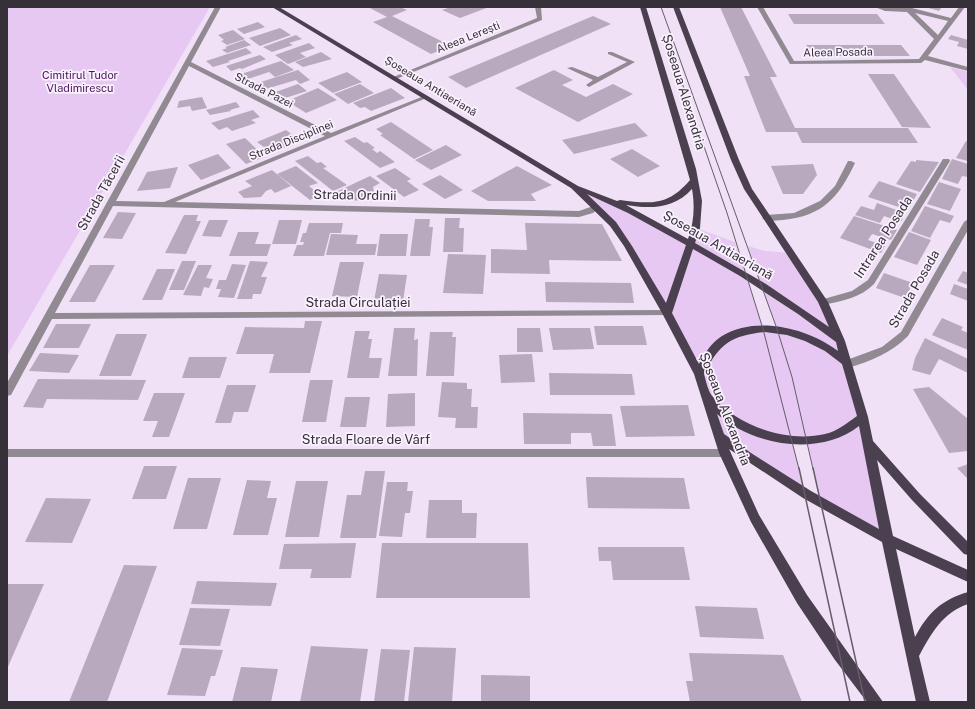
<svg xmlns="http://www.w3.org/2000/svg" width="975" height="709" viewBox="0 0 975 709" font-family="'Public Sans',sans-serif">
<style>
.green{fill:#e6c8f2}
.building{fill:#b8a9be}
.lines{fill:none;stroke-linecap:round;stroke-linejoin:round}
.minor{fill:#918a93;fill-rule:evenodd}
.major{fill:#4b404f;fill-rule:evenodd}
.tram-far1{stroke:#655d68;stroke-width:1}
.tram{stroke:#655d68;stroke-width:1.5}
.labels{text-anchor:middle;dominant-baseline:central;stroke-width:3.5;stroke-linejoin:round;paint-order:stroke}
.far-street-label{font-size:11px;fill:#363038;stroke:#faf1fe}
.far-park-label{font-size:11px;fill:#4a155b;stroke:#faf1fe}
.street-label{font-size:13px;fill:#363038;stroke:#faf1fe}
</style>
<rect width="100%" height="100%" fill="#f1e1f7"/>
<path class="green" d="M7,7H210L7,356Z
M950,67L968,72V90Z
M574,186L691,244L696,228L735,242L763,329H777L748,246L765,251L791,253L840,341L888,538L820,502L807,440H792L805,493L718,435L699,374L628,246Z"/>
<path class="building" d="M368,7H400L407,10L392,16L451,46L431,54L373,22L387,17Z
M451,7H489L460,18L442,10Z
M720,7H741L777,77H770L795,128H908L918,143H802L797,132H766L744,76H750Z
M925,7H942L939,11Z
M788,14H877L885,24H794Z
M593,16L611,24L466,88L448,77Z
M258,22L265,27L244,34L237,29Z
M280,28L291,35L260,46L249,38Z
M233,30L245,39L227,45L221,41L224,40L218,35Z
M296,35L302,39L289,43L293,45L272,52L263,47Z
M951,35L968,40V49L957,46L959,42L948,39Z
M244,40L251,45L227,53L222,50L227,48L225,47Z
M309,43L315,48L300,53L306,57L288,64L275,55Z
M806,45H901L910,56H813Z
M246,48L252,53L228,61L230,62L213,67L206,61Z
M321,52L332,59L303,67L295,62Z
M260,55L266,59L242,69L240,68L231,71L226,66Z
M281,61L294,70L275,77L269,72L248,79L241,74Z
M298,70L310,80L300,84L296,80L259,91L249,86Z
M554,70L573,80L562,85L586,97L613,84L633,94L578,122L515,88Z
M347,72L362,82L333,93L318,83Z
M868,74H894L931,128L902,127Z
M298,84L307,91L279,100L270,94Z
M360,84L374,93L348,104L334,94Z
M318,88L337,100L306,113L287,101Z
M391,88L405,98L371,111L365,107L360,108L353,103Z
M202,97L207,108L192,111L190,106L177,108L179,101Z
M236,102L240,107L230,110L231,111L210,115L206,110Z
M253,110L260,117L251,120L256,123L232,131L227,127L219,130L211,123Z
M391,122L433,150L414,159L380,135L383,134L376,129Z
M635,123L648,136L574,154L562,140Z
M286,130L301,141L272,153L257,142Z
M355,137L364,143L367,142L375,148L372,149L377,153L380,151L395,162L380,168L344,141Z
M245,138L265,157L246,164L226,144Z
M966,141L968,142V161L956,158Z
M446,145L462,155L431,170L415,160Z
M632,149L660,166L638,177L610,159Z
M218,154L231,168L201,180L188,165Z
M308,156L317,163L321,162L327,167L323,168L347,185L333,191L295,161Z
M952,159L968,164V177L962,176L958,184L942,179Z
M916,160L939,162L920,192L896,184L911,161L916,162Z
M813,164L817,175L803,194H783L771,166Z
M296,166L318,183L309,186L320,195L310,200L277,174Z
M517,166L552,185L531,194L536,201H488L471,191Z
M178,167L170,188L137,191L147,172Z
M395,168L411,179L407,181L419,190L404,197L376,176Z
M272,170L291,186L275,193L271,189L266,191L261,197L244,198L238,192L252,186L245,181Z
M440,175L463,190L445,199L422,184Z
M370,176L380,183L373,187L374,192L364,200L345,201L336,192Z
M879,181L917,194L908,210L868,197Z
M939,182L961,189L950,211L927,204Z
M877,203L905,213L901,222L884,216L880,223L855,215L861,206L874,210Z
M925,206L954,216L950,223L940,220L930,238L911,231Z
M118,212L136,213L122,239L103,238Z
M184,215H198L196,221H201L186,254L165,253Z
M854,216L897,230L891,240L872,234L868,240L885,246L881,253L840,238Z
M445,218H460L459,228H464L463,252H443Z
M415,219H430L429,227H433L430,256H410Z
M209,220H228L221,237L202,236Z
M279,220H302L296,244H272Z
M309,223H343L341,233H330L324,256H293L297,245H303L304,242H300L303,233H306Z
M525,223L602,224L622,261L549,260L550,274L491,273V249L527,250Z
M238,232H259L255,244H271L267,256H229Z
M909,232L931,240L917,265L894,257Z
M331,234L358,235L356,244H377L375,255H326Z
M380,234H408L406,256H377Z
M448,254L486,255L483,294L443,293Z
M182,261H196L184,290H169Z
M250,261L268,262L261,277H267L261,294H253L252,299H237Z
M340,262H364L357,297L332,296Z
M232,264L246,265L234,298L218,297L221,289H216L219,280H226Z
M90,265H115L95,302H69Z
M198,265H212L206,278L213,279L209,288L204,287L201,296L183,295Z
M157,269H175L162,300H142Z
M963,271L968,273V285L957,281Z
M884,273L913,283L905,298L876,288Z
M379,274L407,275L403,301H374Z
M545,282L631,283L634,303L546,302Z
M954,284L968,289V301L950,294Z
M942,318L963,327L961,330L968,333V350L932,335Z
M305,321H322L310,373H269L274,354H236L245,327L304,328Z
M56,324H91L79,348H43Z
M594,326H643L647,345H597Z
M394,328H415L414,340L418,339L417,376H388Z
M517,328H540L543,352H517Z
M549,328H590L594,349L553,350Z
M355,331H370L368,339H372L369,358H382L379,378H347Z
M430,332H453L452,337H456L454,376H426Z
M116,334H147L131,376H99Z
M925,338L968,359V373L939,359L930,375L912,370L915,358Z
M40,353L79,355L69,373L29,371Z
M532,354L535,382L501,383L499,355Z
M189,357H227L220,378H182Z
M549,373L632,374L635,395H550Z
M38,379L146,380L138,400L47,399L43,408L23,407Z
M310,380H333L326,422H302Z
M442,382L467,383V389H472L471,407H478L477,428H455L456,418L438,417Z
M227,385H256L248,412H234L231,423H215Z
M929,387L968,419V451L949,453L913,389Z
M154,393H185L169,437H152L158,421H143Z
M415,393V426L386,427L388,394Z
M345,397H370L366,427H340Z
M688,405L695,436L626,437L620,406Z
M523,413L612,414L616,446H593L591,433H571V444H524Z
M968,464V479L957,468Z
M144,466H177L166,499H132Z
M365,471H385L376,538H340L347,495H361Z
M586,477L684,478L690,509L588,508Z
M188,478H221L207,529H173Z
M247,480L271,481L267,498H277L268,535H233Z
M296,481H328L319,537H285Z
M387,482H408L407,491H413L410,513H405L402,537L379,536Z
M46,498L91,499L72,543L25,542Z
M429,500H462V513H477L476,538H426Z
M356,543L351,578H310L312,569H279L284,544Z
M382,543H528L530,598H376Z
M598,547H684L690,580H613L611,561H599Z
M124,565L157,566L107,702H69Z
M197,581L277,583L271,606L191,604Z
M7,584H44L7,669Z
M695,606L757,608L764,639L700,637Z
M190,608L230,609L220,646L179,645Z
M311,646L368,649L360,702H300Z
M414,647L456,648L452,702H408Z
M182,648L223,650L215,676H211L205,696L167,695Z
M381,649L410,650L404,702H374Z
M689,653L783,655L802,702H690L686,681H693Z
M241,667L278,669L271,702H232Z
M481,675L530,676V702H481Z"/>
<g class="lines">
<path class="minor" d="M215,7H221L191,62L331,133L424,96L429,97L175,202L579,211L596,205L600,207L593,213L579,217L113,206L55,313L667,310L672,313L670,315L52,319L11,395L7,396V383ZM189,66L325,136L164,202L116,201Z
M535,7H541L542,20L396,79L391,78L537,18Z
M757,7H763L794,61L919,59L934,39L907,12L885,11L875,7L912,8L951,18L959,7H965L928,56L968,67V71L925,60L921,63L790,64ZM915,13L948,21L938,35Z
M608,52H612L635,62L589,87L586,85L593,80L567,68L572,67L598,77L627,62L608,54Z
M943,159H949L950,161L874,284C860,298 842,301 823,305L820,304L818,302L820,300L852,291L868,280Z
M848,161H851L855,163C839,197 823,216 783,220C776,220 767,223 762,218L766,215L794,213L820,201L835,186Z
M968,219V230L908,336C891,353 871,361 848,368L844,367L843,364L844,361L882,347L901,332L964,222Z
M7,449H725L729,450L731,453L729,456L725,457H7Z"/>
<path class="major" d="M272,7H279L578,186L617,201L620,200C651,204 668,206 690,180L640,7H646L696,169L702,201L700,228L695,243L766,284L829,327L818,302L744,189L731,160L673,7H679L739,160L752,189L828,302L845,341L868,417L873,441L920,494L968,542V555L964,554L912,500L877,460L893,536L968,570V582L896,549L915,637C928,613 941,600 968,592V604C943,612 931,634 919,656L930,702H916L882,542L803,498L729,449L759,515L807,595L883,702H867L835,660L797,603L751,522L719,453L694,374L662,313L624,246L610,226L571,188ZM692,189C695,206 694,223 688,239L626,205C650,209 674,209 692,189ZM587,194L628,213L686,245L666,303L632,246L616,222ZM693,249L740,276L798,314L836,342L838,351C808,328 756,315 722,336C711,343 705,353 699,364L672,313ZM765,332L787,335L805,341L825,351L842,364L857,416C847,423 838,431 825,434C787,443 738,426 713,397C708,392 706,381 704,374C720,343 731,336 765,332ZM717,414C753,446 820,457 859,426L879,529L811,491L751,453L724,434Z"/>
<path class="tram-far1" d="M661,7L777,329L792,377L813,469
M680,77L727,213L763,329L799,469"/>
<path class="tram" d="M799,468L850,702
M813,468L865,702"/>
</g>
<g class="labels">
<g class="far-street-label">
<text transform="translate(468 37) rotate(-22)">Aleea Lerești</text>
<text transform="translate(838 52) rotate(-1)">Aleea Posada</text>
<text transform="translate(431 86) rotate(31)">Șoseaua Antiaeriană</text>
<text transform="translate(264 90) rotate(27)">Strada Pazei</text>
<text transform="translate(291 140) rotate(-22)">Strada Disciplinei</text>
</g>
<g class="far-park-label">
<text x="80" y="75">Cimitirul Tudor<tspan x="80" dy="13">Vladimirescu</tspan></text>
</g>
<g class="street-label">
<text transform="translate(684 92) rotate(73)">Șoseaua Alexandria</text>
<text transform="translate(101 193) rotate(-61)">Strada Tăcerii</text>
<text transform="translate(355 195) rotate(1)">Strada Ordinii</text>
<text transform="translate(883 237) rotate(-57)">Intrarea Posada</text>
<text transform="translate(718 245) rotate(30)">Șoseaua Antiaeriană</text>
<text transform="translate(914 289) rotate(-60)">Strada Posada</text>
<text x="358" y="302">Strada Circulației</text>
<text transform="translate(725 409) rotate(69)">Șoseaua Alexandria</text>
<text x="366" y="439">Strada Floare de Vârf</text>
</g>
</g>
<rect width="975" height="709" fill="none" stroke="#363038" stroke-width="16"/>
</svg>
